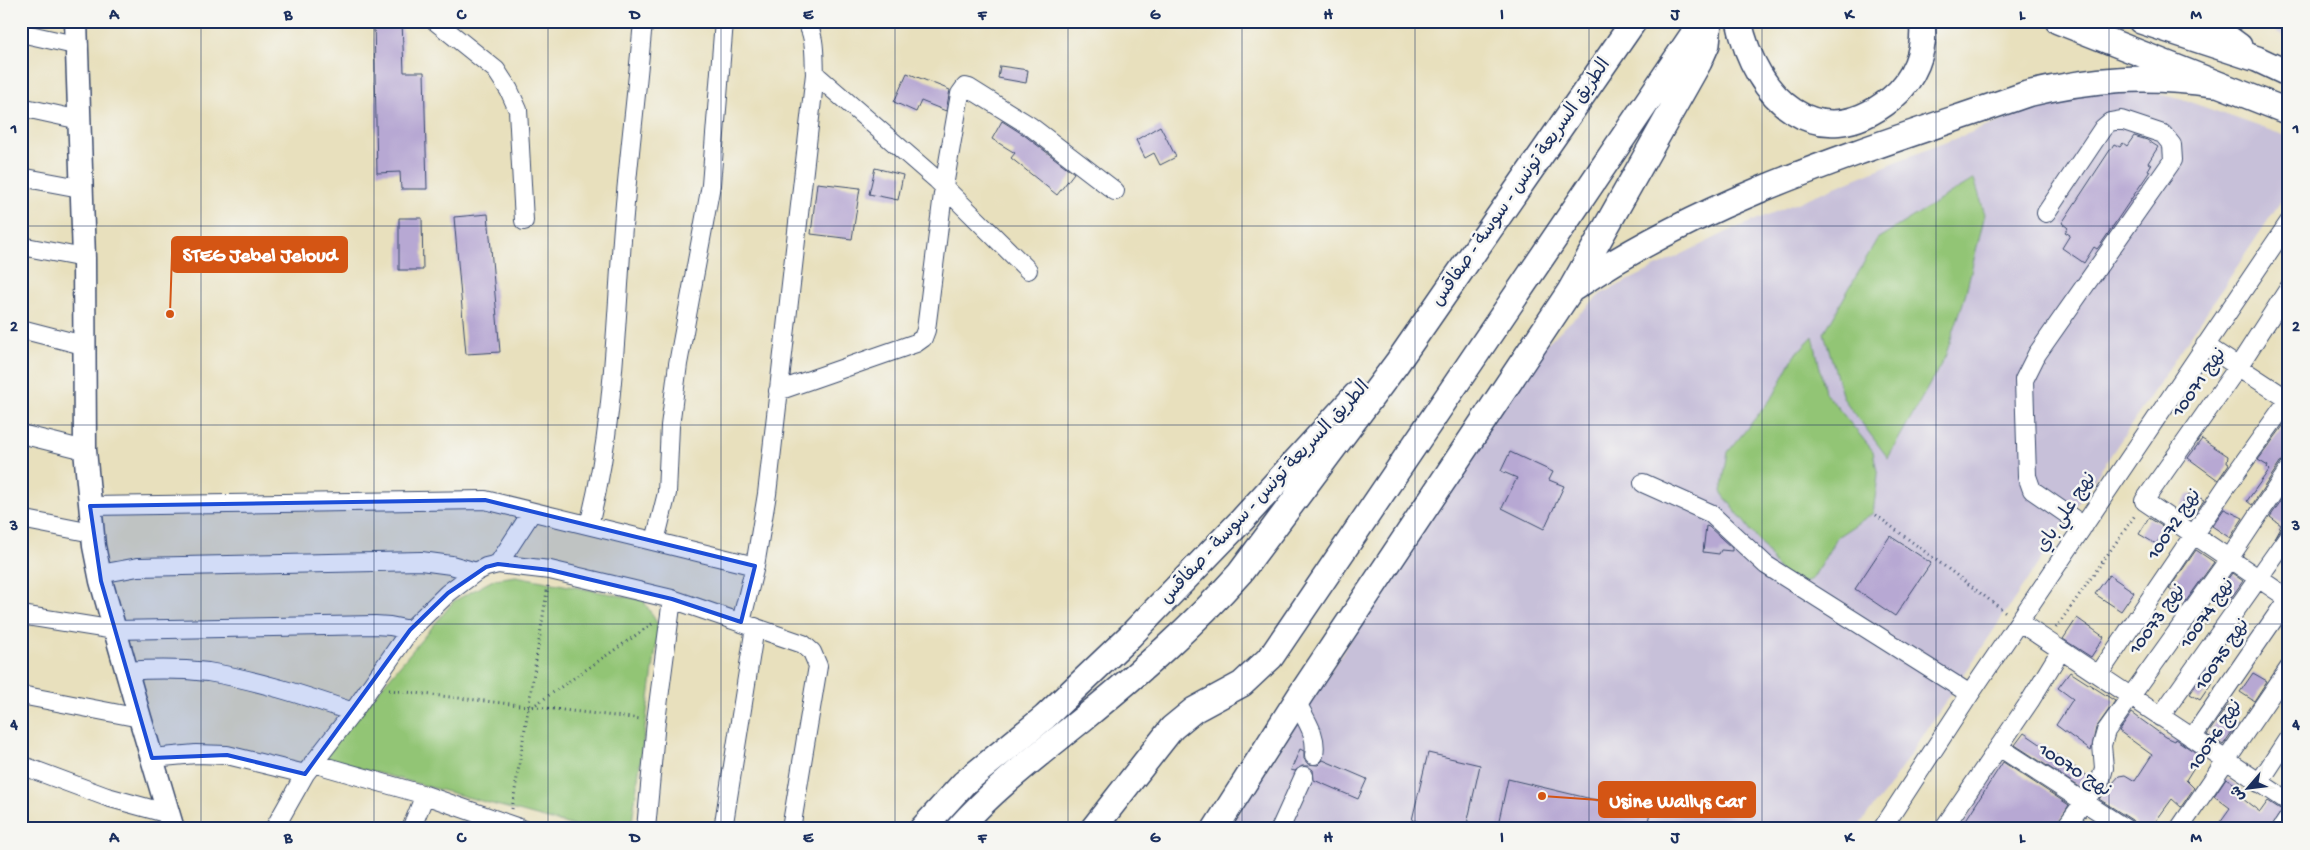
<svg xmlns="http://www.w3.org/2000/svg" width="2310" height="850" viewBox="0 0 2310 850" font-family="'Gochi Hand','Playpen Sans Arabic',sans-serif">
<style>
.industrial{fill:#c7c0d9}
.green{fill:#92c575;stroke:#567a6a}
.building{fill:#b7a8d3}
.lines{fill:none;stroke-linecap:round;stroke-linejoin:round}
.minor-casing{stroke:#3a4a6c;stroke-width:20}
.major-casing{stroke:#3a4a6c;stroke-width:25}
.highway-casing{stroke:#3a4a6c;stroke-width:28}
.path{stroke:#3a4a6c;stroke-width:3;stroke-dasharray:1 4;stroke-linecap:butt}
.minor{stroke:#fff;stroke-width:18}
.major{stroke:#fff;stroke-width:22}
.highway{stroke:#fff;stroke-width:25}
.marked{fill:#1d4ed8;fill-opacity:0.2;stroke:#1d4ed8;stroke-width:4;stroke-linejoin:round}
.grid{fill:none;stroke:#1b2f5e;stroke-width:1;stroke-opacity:0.55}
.labels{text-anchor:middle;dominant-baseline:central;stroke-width:5;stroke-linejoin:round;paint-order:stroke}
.street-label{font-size:19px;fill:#1b2f5e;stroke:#f6f6f2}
.leader{fill:none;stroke:#d45514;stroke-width:2}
.callout-dot{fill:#d45514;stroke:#f6f6f2;stroke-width:2}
.callout{fill:#d45514;stroke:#d45514;stroke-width:2}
.callout-label{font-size:20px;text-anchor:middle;font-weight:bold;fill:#fff}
.neatline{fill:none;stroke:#1b2f5e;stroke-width:2}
.grid-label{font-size:16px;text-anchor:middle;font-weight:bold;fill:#1b2f5e}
</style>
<rect width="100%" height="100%" fill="#f6f6f2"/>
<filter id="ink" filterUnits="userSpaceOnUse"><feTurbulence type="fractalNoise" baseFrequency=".02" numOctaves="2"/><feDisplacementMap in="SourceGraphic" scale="10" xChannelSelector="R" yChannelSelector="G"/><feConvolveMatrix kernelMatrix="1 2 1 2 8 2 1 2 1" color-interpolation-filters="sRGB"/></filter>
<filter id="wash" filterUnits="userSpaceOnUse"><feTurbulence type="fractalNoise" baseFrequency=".0096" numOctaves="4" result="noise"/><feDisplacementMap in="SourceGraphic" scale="20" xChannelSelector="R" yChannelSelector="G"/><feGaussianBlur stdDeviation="1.12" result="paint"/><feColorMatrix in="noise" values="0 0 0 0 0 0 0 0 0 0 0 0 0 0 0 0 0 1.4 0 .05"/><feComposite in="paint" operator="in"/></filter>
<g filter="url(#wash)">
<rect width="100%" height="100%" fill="#e8e0bd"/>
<path class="industrial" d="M2258,21H2289V39Z
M2087,88L2139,89L2187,101L2289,137V189L1886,791L1856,829H1228L1536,353L1601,294L1729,231L1910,156Z"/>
<path class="green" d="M1974,179L1985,214L1964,300L1945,357L1888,458L1843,398L1824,333L1877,239Z
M1813,336L1825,392L1873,451L1878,476L1873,513L1837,537L1813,578L1804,583L1781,574L1765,549L1721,492L1728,452L1774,395L1794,356Z
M516,576L643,600L659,626L631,829H585L322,758L454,601L495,579Z"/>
<g id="blocks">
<path class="building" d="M374,21H402L404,72H424L427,189H401L400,172L377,173Z
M1000,66L1028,70L1026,83L998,78Z
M907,73L950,90L946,111L921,101L916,112L894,102Z
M1002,121L1024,135L1074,173L1057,195L1011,158L1015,153L992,139Z
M1160,126L1176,157L1160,165L1154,153L1145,158L1136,140Z
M2134,136L2147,140L2158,147L2148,163L2151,165L2148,170L2150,171L2101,244L2097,249L2094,247L2084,263L2062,248L2070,235L2065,232L2068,228L2062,223L2114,144L2120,147L2123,143L2127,146Z
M875,168L903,175L898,200L869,194Z
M817,183L860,188L852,239L811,234Z
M488,214L500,352L466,354L454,217Z
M399,218H422L423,270H399Z
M2289,418V459L2280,463L2252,505L2247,501L2269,470L2267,468L2268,466L2258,460Z
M2202,439L2228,456L2227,463L2229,464L2218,480L2188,458Z
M1510,452L1553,472L1549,480L1564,486L1544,529L1502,508L1517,478L1501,471Z
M2289,489V525L2281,528L2274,538L2281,525L2270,517Z
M2190,493L2204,500L2195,514L2181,505Z
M2224,509L2243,518L2230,538L2212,526Z
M2149,518L2167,529L2156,544L2139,534Z
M1706,526L1709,527L1732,548V551L1721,550L1719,554L1703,552Z
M1890,536L1931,563L1895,616L1855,589Z
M2196,550L2214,562L2186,601L2169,589Z
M2232,573L2243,581L2231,598L2220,590Z
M2109,575L2134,592L2121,611L2095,594Z
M2077,618L2104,637L2091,657L2063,639Z
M2205,671L2215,678L2200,700L2190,694Z
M2070,672L2115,701L2096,728L2091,751L2056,725L2073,699L2058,688Z
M2253,673L2267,681L2254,701L2240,692Z
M2228,705L2239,713L2234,720L2238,723L2223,745L2207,735Z
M2132,713L2165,737L2174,741L2175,739L2201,756L2186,780L2194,788L2181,807L2172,799L2150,829H2137L2132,820L2099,799L2119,776L2125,775L2135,781L2152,755L2119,731Z
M2024,733L2089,777L2081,788L2015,745Z
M1300,749L1304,751V759L1308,764L1318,765L1323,760L1367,779L1358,799L1314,780L1313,770L1308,766H1302L1295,771L1291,770Z
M1428,753L1480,765L1466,829H1451L1412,820Z
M2003,762L2069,805L2054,829H1960Z
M2226,778L2243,790L2239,796L2260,812L2268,801L2282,810L2270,829H2215L2230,808L2214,796Z
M1508,779L1650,813L1646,829H1497Z"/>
</g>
</g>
<g filter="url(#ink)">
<use href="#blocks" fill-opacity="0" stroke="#3a4a6c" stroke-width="1"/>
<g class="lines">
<g class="minor-casing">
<path id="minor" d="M435,21L496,70L509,90L518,110L524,221
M21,33L79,46
M815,74L937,180L1028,270
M21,107L80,120
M21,177L80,188
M2046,213L2103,128L2110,122L2121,120L2163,134L2172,145L2173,160L2037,354L2024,380L2027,476L2032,490L2084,526
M21,246L84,258
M2289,288L2238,367L2144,501L2289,599
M21,329L83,345
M2205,345L2289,400
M778,391L916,343L923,338L926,330L944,186L960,94L965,87L969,88L1030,126L1115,191
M21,434L85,450
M1643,483L1710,513L1766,565L1970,694
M90,506L485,500L755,566
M21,519L92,533
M589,525C613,432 615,336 622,240C627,170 636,102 642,32L645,21
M655,541L667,493L670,426L678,364L711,185L724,21
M498,564L532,512
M100,574L138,567L421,561L451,565L476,572
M21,615L115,630L375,625L390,626L410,630
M741,622L755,566L767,494L815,74C814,58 816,34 805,21
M2019,622L2289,802
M127,671C154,669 181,669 208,672C257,680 306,696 353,712
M2099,674L2228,484L2289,399
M21,695L140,718
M1296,701C1305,719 1318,735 1314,755
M2160,717L2289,535
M2192,738L2289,597
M1999,747L2126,829
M152,758L196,754L227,755L305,774
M313,763L425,795L522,829
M21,765L107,797L169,814
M2259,783L2289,737
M274,829L305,774L353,712L410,630L448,593L476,572L486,567L498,564L550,570L672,599L803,644L812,652L818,666L791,829
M411,829L425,795
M646,829L656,721L672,599
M723,829L755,627
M1280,829L1304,776
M1882,829L1970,694L2289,222
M1943,829L2030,701L2061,650
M2064,829L2101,779L2104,768L2102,745L2106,731L2229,559L2289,469
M2179,829L2289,668
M2281,829L2289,817"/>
</g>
<g class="major-casing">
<path id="major" d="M76,21L84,258L85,450L94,546L101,581L140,718L173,829"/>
</g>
<g class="highway-casing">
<path id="highway" d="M1739,21C1755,98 1817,158 1891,99C1914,80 1926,51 1922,21
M2058,21L2289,112
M2141,21L2257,59L2289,74
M2205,21L2239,46
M1574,288C1711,194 1873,148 2027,94C2094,78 2146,75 2214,84
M922,829L964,783L1045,717L1130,636L1242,520L1356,395
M958,829C995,787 1041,753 1084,718C1139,673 1192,627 1240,573L1397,363L1634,21
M1093,829L1172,728L1194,710L1242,684L1271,657L1702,21
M1215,829L1301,694L1570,291L1699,62L1707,44L1709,21"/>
</g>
<path class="path" d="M1876,515L2007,613
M2056,628L2136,514
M389,690L641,719
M532,707L652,624
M512,809L548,585"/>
<use href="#minor" class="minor"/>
<use href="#major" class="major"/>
<use href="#highway" class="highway"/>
</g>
</g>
<path class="marked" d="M485,500L755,566L741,622L672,599L550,570L498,564L486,567L448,593L410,630L305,774L227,755L152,758L101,581L90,506Z"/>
<path class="grid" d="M201,21V829M374,21V829M548,21V829M721,21V829M895,21V829M1068,21V829M1242,21V829M1415,21V829M1589,21V829M1762,21V829M1936,21V829M2109,21V829M21,226H2289M21,425H2289M21,624H2289"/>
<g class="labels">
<g class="street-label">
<text transform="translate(1522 183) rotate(-55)">الطريق السريعة تونس - سوسة - صفاقس</text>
<text transform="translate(2200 383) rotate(-55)">نهج 10071</text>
<text transform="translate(1266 493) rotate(-47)">الطريق السريعة تونس - سوسة - صفاقس</text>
<text transform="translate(2067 513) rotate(-56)">نهج علي باي</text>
<text transform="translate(2175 525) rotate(-56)">نهج 10072</text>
<text transform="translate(2208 614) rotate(-55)">نهج 10074</text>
<text transform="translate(2158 620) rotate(-54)">نهج 10073</text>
<text transform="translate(2223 655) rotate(-56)">نهج 10075</text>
<text transform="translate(2216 736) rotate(-56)">نهج 10076</text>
<text transform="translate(2074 771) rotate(33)">نهج 10070</text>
</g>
</g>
<path class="leader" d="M170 314L172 254M1542 796L1599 800"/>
<g class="callout-dot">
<circle cx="170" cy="314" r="5"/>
<circle cx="1542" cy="796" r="5"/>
</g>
<g class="callout">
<rect x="172" y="237" width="175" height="35" rx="5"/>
<rect x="1599" y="782" width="156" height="35" rx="5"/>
</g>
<g class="callout-label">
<text x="260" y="261">STEG Jebel Jeloud</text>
<text x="1677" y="807">Usine Wallys Car</text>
</g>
<rect width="2310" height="850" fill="none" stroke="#f6f6f2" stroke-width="55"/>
<g transform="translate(2248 788) rotate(242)" stroke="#f6f6f2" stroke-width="4" paint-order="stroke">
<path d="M0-4L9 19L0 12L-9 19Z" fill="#1b2f5e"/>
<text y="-8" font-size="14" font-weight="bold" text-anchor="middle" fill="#1b2f5e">ش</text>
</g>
<rect x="28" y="28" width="2254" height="794" class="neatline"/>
<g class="grid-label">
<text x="114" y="19">A</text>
<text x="288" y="19">B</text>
<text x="461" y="19">C</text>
<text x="635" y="19">D</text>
<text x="808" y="19">E</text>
<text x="982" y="19">F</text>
<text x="1155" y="19">G</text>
<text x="1328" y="19">H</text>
<text x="1502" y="19">I</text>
<text x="1675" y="19">J</text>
<text x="1849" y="19">K</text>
<text x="2022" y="19">L</text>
<text x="2196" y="19">M</text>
<text x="14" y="133">1</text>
<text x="2296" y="133">1</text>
<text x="14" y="331">2</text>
<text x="2296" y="331">2</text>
<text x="14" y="530">3</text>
<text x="2296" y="530">3</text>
<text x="14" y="729">4</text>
<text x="2296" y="729">4</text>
<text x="114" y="842">A</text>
<text x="288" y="842">B</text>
<text x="461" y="842">C</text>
<text x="635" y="842">D</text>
<text x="808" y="842">E</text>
<text x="982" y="842">F</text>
<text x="1155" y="842">G</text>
<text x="1328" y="842">H</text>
<text x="1502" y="842">I</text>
<text x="1675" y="842">J</text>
<text x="1849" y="842">K</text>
<text x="2022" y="842">L</text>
<text x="2196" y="842">M</text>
</g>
</svg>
